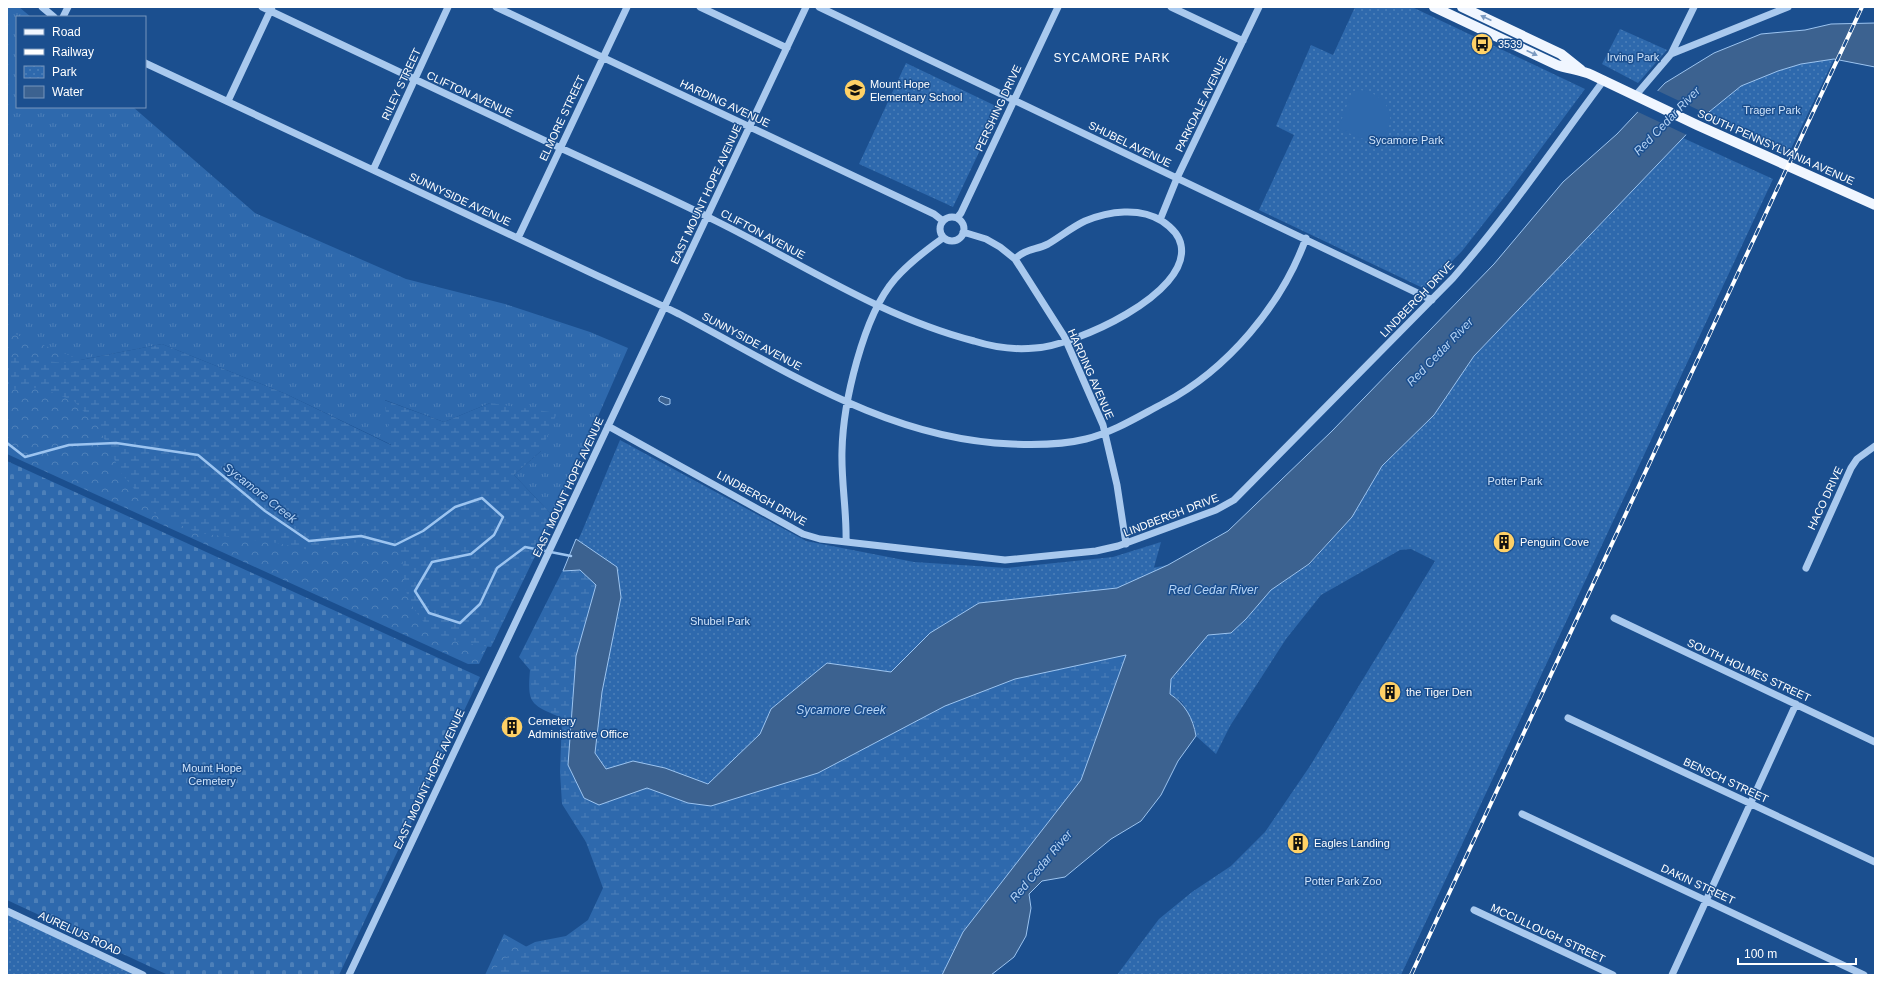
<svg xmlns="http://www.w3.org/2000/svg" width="1882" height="982" viewBox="0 0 1882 982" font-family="Arial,sans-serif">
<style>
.grass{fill:url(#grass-tufts)}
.forest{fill:url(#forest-crowns)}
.wetland{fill:url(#wetland-marsh)}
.cemetery{fill:url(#cemetery-stones)}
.park{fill:url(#park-dots)}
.pitch{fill:#2e69ad}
.water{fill:#3c6290;stroke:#9cc4f0}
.pier{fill:#1b4f8f}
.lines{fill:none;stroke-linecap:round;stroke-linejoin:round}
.stream{stroke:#9cc4f0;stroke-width:2.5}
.minor{stroke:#a9c9ee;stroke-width:7}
.major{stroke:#f0f6ff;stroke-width:10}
.rail-casing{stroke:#fff;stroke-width:4}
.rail{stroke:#1b4f8f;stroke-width:2.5;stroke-dasharray:8;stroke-linecap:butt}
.oneway{fill:#7b9ac1}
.labels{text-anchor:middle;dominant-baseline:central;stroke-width:3;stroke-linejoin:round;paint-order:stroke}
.poi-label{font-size:11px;fill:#fff;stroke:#1b4f8f;text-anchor:start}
.park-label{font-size:11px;fill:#cfe3fa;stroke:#1b4f8f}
.street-label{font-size:11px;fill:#fff;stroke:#1b4f8f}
.neighbourhood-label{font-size:12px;letter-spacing:1px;fill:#fff;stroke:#1b4f8f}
.water-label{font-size:12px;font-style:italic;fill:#b5d3f5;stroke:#1b4f8f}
</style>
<defs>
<pattern id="grass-tufts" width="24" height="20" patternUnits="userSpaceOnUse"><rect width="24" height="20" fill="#2e69ad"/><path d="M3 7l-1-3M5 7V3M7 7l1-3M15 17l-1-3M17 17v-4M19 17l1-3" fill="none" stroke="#4d80b9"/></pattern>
<pattern id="forest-crowns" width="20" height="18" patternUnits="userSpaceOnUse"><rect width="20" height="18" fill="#2e69ad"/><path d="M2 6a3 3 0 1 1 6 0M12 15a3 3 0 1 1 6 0" fill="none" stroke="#4d80b9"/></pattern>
<pattern id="wetland-marsh" width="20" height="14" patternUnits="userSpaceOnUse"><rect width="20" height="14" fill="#2e69ad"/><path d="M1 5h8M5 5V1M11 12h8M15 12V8" fill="none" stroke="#4d80b9"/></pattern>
<pattern id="cemetery-stones" width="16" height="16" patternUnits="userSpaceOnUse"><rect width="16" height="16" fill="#2e69ad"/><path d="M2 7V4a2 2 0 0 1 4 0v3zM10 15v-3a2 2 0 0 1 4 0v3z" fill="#4d80b9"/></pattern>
<pattern id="park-dots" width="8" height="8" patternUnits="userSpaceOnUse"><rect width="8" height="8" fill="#2e69ad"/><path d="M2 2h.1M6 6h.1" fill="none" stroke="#4d80b9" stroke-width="1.8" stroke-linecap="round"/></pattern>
</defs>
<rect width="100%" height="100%" fill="#1b4f8f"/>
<path class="grass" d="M7,7H19L31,17H17V107H133L255,213L406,279L505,304L590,332L628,348L554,517L514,475L541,451L490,403L444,422L385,400L392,445L286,394L162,344L65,363L7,357Z"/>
<path class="forest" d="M7,331L517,530L529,559L479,664H468L7,454Z
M504,934L541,955L533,975H485Z"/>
<path class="wetland" d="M162,344L286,394L391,445L384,400L444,422L490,403L557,413L541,451L514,475L554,517L491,647C450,641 428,639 408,597C404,587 403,566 402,554L383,546L351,542L314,551L277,543L198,533L154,513L121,473L99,428L74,401L41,388L7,389V357L65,363Z
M618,461L716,607L1113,575L1168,565L1126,655L1081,780L963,932L942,975H489L508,956L535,942L566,936L588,920L603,888L586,842L562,804L560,772L562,718C531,704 527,705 530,670L519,657Z"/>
<path class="cemetery" d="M7,461L480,677L339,975H168L7,900Z"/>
<path class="park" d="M1355,7H1412L1585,89L1513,186L1462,251L1425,289L1259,210L1294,135L1276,126L1311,45L1333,55Z
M1620,29L1667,50L1638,83L1602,64Z
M1834,59L1788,155L1704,116L1741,86L1778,71L1801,64Z
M906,63L1000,108L953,207L859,164Z
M1683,138L1773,179L1401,975H1117L1159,919L1192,892L1231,866L1265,832L1310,766L1435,561L1411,549L1400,550L1321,595L1286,639L1230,726L1216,754L1196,736L1194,724L1182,702L1170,694L1171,679L1208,635L1231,633L1246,619L1271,590L1310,564L1352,517L1382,466L1434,415L1474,356Z
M620,440L806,541L914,562L1007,568L1113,557L1161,542L1148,589L902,679L723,784L596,786L582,761L617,578L576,546Z
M7,911L143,975H7Z"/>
<path class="pitch" d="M1360,90C1391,94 1402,127 1374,143L1338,129L1352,92Z"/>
<path class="water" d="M1875,23V67L1834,59L1801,64L1778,71L1741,86L1704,116L1474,356L1434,415L1382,466L1352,517L1309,564L1271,590L1246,619L1231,633L1208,635L1171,679L1170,694C1185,704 1193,718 1196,736L1178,761L1161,795L1141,821L1111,839L1065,877L1042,881L1029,894L1031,908L1026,936L1014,957L991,975H942L963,932L1081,780L1126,655L1015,679L945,706L818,773L711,806L688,803L647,788L599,805L584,798L568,765L576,656L596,585L580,570L563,571L576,539L617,567L621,597L602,692L595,753L606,769L633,761L665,768L708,784L760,734L771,709L827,663L891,672L930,633L979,603L1117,588L1168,565L1228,531L1332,431L1494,264L1563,182L1617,134L1665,83L1714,53L1761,34L1805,30L1831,24Z
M661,396L670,399V404L666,405L659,401V398Z"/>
<path class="pier" d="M1656,90L1707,114L1687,135L1636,111Z"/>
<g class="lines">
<path class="stream" d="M7,443L25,457L69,445L116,443L198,455L265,511L309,541L361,536L395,545L423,531L455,507L482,498L503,517L494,535L471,554L432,562L415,591L429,613L460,623L480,604L497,568L525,547L571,556"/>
<path class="minor" d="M42,7L54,17
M262,7C354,50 445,94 537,137C596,165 657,191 716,221C801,263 881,317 974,341C993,347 1015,350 1035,348C1074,346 1191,294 1181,245C1179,234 1171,227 1162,221C1140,207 1109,211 1085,221C1072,227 1060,237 1048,244C1036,250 1025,249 1015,259
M496,7L934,214L943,221
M700,7L787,48
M819,7L1432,300
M1171,7L1243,41
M63,17L68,7
M1671,54L1788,7
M145,63C297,134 448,205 600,277C626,289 653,301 679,314C785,370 889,440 1012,444C1037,445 1062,445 1086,439C1114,432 1139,416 1164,403C1227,370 1282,305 1306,238
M1636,95L1671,54L1694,7
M228,101L272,7
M373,170L448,7
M940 229a12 12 0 1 1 24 0a12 12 0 1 1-24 0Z
M957,218L961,213L1058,7
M1160,220L1177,178L1259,7
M963,232L986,239L1000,247L1015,259L1064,336L1103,425L1117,485L1126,544
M518,238L627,7
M608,426L803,534L820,539L1005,560L1096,551L1118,546L1216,510L1234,500L1453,278C1508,215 1554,147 1604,80
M846,542C847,512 841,482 842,451C843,403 863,316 895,279C909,263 926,250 943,238
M1806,568L1851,468L1857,459L1875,446
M1614,618L1875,742
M1568,718L1875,862
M1522,814L1864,975
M1474,910L1613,975
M7,911L143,975
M349,975L806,7
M1672,975L1796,704"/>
<path class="major" d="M1434,7L1557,65C1569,69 1581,70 1592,75L1697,125L1875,205
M1462,7L1561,54L1581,70"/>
<g class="rail-casing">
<path id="rail" d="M1411,975L1862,7"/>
</g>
<use href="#rail" class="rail"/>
</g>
<defs><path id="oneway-solid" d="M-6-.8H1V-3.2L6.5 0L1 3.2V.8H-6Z"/></defs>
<g class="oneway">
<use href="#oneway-solid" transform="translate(1486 18) rotate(-155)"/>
<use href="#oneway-solid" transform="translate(1532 53) rotate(25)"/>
</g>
<defs>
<g id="bus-disc" transform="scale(1.15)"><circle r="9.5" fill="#ffd166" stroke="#1b4f8f"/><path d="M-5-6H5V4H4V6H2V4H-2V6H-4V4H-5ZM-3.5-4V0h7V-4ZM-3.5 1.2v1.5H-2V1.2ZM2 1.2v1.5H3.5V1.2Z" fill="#111"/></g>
<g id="school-disc" transform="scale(1.15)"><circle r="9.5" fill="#ffd166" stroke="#1b4f8f"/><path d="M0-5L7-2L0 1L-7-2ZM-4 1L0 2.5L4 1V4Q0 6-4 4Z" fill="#111"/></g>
<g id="building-disc" transform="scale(1.15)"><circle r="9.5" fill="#ffd166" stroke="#1b4f8f"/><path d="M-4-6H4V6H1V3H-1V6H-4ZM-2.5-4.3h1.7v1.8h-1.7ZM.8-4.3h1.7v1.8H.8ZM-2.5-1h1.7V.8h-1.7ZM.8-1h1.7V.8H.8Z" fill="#111"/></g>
</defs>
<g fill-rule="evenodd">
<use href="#bus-disc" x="1482" y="44"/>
<use href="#school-disc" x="855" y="90"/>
<use href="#building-disc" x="1504" y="542"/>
<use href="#building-disc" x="1390" y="692"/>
<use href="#building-disc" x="512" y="727"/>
<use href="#building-disc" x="1298" y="843"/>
</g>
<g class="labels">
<g class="poi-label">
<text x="1498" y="44">3539</text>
<text x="870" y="84">Mount Hope<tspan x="870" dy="13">Elementary School</tspan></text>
<text x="1520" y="542">Penguin Cove</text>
<text x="1406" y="692">the Tiger Den</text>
<text x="528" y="721">Cemetery<tspan x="528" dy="13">Administrative Office</tspan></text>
<text x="1314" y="843">Eagles Landing</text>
</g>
<g class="park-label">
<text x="1633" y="57">Irving Park</text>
<text x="1772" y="110">Trager Park</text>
<text x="1406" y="140">Sycamore Park</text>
<text x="1515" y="481">Potter Park</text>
<text x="720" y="621">Shubel Park</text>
<text x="212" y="768">Mount Hope<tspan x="212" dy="13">Cemetery</tspan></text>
<text x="1343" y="881">Potter Park Zoo</text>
</g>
<g class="street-label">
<text transform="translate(401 84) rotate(-65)">RILEY STREET</text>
<text transform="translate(470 94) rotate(25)">CLIFTON AVENUE</text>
<text transform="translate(725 103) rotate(25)">HARDING AVENUE</text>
<text transform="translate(1201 104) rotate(-64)">PARKDALE AVENUE</text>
<text transform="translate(998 108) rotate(-65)">PERSHING DRIVE</text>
<text transform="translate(562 118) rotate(-65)">ELMORE STREET</text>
<text transform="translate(1130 144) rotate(26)">SHUBEL AVENUE</text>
<text transform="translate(1776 147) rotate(24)">SOUTH PENNSYLVANIA AVENUE</text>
<text transform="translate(706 194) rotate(-65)">EAST MOUNT HOPE AVENUE</text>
<text transform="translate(460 199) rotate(25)">SUNNYSIDE AVENUE</text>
<text transform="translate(763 234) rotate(28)">CLIFTON AVENUE</text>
<text transform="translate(1417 299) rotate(-46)">LINDBERGH DRIVE</text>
<text transform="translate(752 341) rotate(28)">SUNNYSIDE AVENUE</text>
<text transform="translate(1091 374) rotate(66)">HARDING AVENUE</text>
<text transform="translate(568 487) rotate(-65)">EAST MOUNT HOPE AVENUE</text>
<text transform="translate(762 498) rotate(29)">LINDBERGH DRIVE</text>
<text transform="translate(1825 498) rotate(-65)">HACO DRIVE</text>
<text transform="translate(1171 515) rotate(-21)">LINDBERGH DRIVE</text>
<text transform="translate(1749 670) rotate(25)">SOUTH HOLMES STREET</text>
<text transform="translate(429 779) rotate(-65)">EAST MOUNT HOPE AVENUE</text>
<text transform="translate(1726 780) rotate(25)">BENSCH STREET</text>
<text transform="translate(1698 884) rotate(25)">DAKIN STREET</text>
<text transform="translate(80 933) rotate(25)">AURELIUS ROAD</text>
<text transform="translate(1548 933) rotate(25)">MCCULLOUGH STREET</text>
</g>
<g class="neighbourhood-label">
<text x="1112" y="58">SYCAMORE PARK</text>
</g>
<g class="water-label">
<text transform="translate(1667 121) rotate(-46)">Red Cedar River</text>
<text transform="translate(1440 352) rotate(-46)">Red Cedar River</text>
<text transform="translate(260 493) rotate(38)">Sycamore Creek</text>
<text x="1213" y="590">Red Cedar River</text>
<text x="841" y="710">Sycamore Creek</text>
<text transform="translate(1041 866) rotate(-50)">Red Cedar River</text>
</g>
</g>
<rect width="1882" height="982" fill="none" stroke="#ffffff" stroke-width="16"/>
<rect x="16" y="16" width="130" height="92" fill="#1b4f8f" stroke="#7695bc"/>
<rect x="24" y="29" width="20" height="6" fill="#f0f6ff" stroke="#7695bc"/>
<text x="52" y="36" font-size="12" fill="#ffffff">Road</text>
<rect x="24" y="49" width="20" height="6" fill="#ffffff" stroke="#7695bc"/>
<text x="52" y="56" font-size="12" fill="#ffffff">Railway</text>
<rect x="24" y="66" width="20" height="12" fill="url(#park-dots)" stroke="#7695bc"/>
<text x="52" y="76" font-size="12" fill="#ffffff">Park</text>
<rect x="24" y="86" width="20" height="12" fill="#3c6290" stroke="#7695bc"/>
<text x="52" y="96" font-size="12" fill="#ffffff">Water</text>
<path d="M1738 958v6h118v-6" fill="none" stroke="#ffffff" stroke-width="2"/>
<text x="1744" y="958" font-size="12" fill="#ffffff" stroke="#1b4f8f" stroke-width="3" paint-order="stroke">100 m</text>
</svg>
